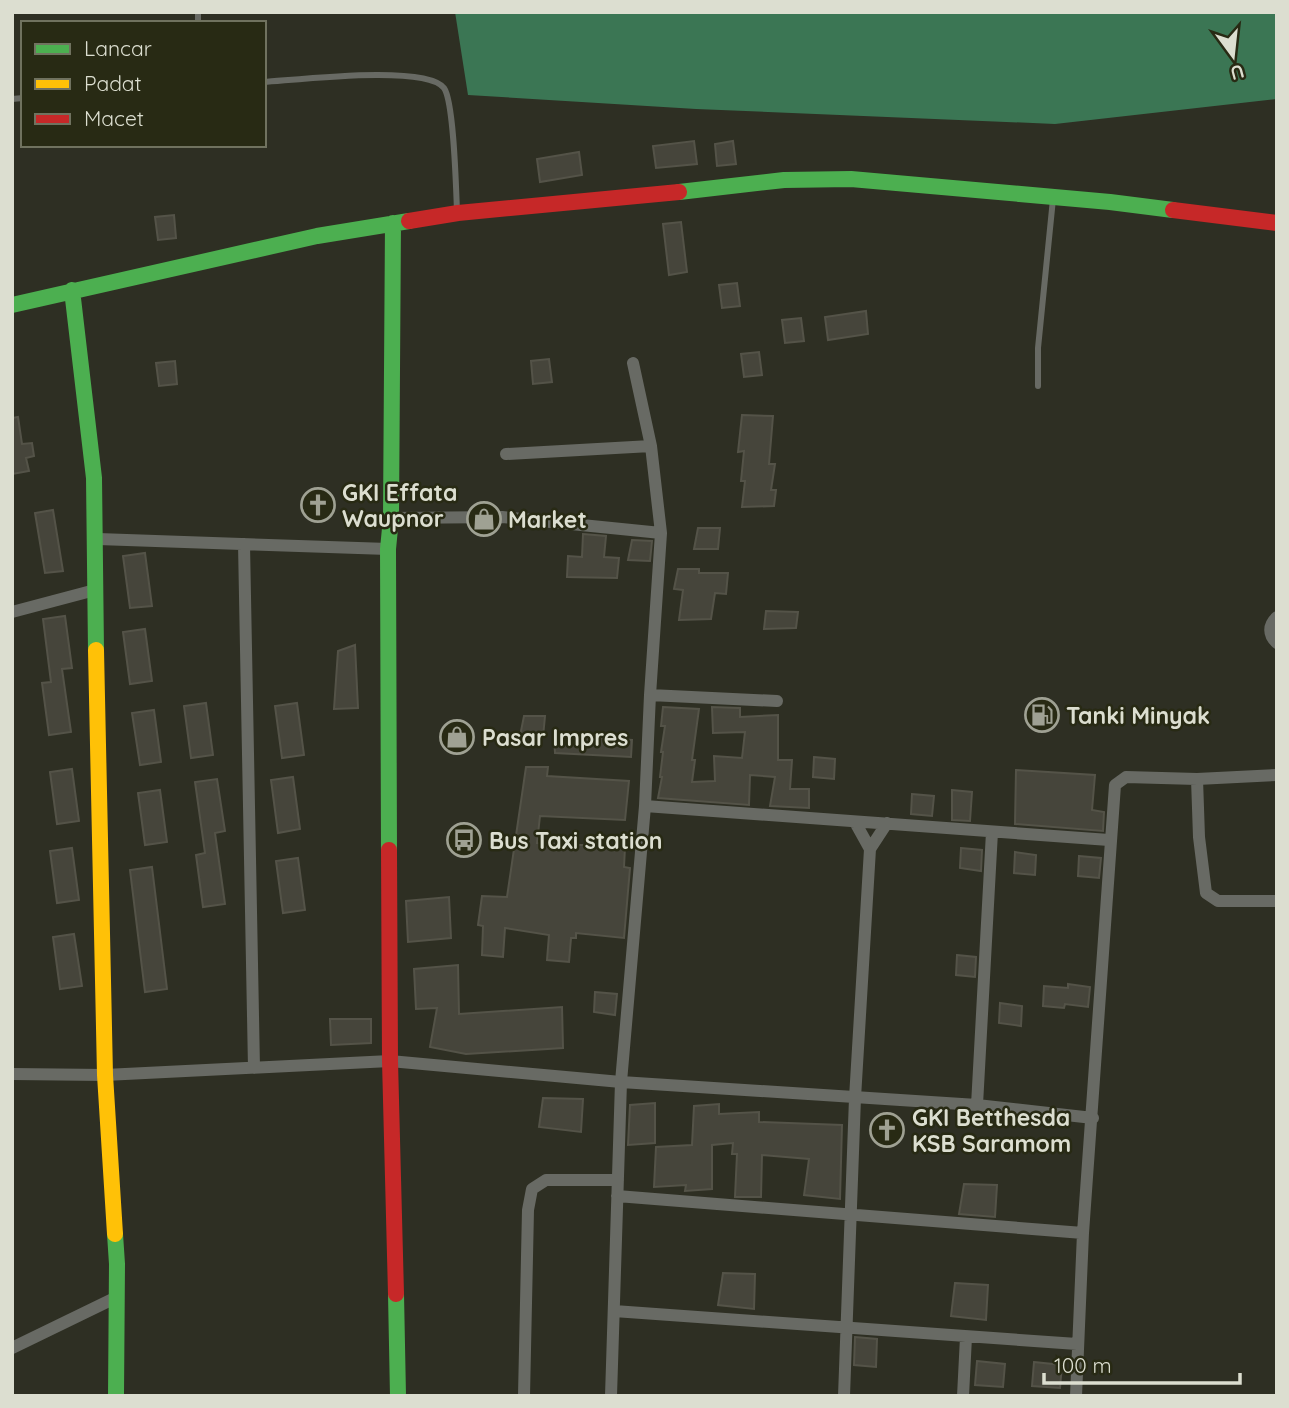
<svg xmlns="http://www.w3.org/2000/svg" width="1289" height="1408" viewBox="0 0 1289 1408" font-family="Quicksand,sans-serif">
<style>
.water{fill:#3b7654}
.building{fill:#46453b;stroke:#545348;stroke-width:2}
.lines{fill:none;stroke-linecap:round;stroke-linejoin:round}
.lane{stroke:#686a64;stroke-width:6}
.street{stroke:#686a64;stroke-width:12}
.fast{stroke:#4caf50;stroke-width:16}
.slow{stroke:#ffc107;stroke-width:16}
.jam{stroke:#c62828;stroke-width:16}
.labels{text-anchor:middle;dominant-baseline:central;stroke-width:5;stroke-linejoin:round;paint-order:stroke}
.poi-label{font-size:23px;font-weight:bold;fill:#dcded0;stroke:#282a14;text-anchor:start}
</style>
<rect width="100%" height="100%" fill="#2e2f23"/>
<path class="water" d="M455,12H1277V99L1055,124L696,109L468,95Z"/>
<path class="building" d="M694,141L697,164L656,168L653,146Z
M733,141L736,164L717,166L715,144Z
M579,152L582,175L540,182L537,159Z
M174,215L176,238L158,240L155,217Z
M681,222L687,272L669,275L663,224Z
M737,283L740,306L722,308L719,285Z
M866,311L868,334L828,340L825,317Z
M801,318L804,341L785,343L782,320Z
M759,352L762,375L744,377L741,354Z
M549,359L552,382L533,384L531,361Z
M175,361L177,384L159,386L156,363Z
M742,415L773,416L769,464H775L771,490H776L774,506L742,507L745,481H741L744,451L738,452Z
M18,417L22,444L32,443L34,456L26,458L29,471L12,474V418Z
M53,510L63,571L45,573L35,513Z
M698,528H720L718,549H694Z
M583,534L606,536L604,557L619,558L617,578L567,577L568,556L582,557Z
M632,540L652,541L650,561L628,560Z
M145,553L152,606L130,608L123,556Z
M678,569H699V573H728L726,594L715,593L711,619L679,620L683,590L674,589Z
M766,611L798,612L796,628L764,629Z
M65,616L72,668L62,669L71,732L49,735L42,683L51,682L43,619Z
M145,629L152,681L130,684L123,632Z
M355,645L358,708L334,709L338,651Z
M206,703L213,755L191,758L184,706Z
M297,703L304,755L282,758L275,706Z
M663,707L699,709L692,760H695L692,782L715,781L714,756L742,758L745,732L713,733L712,707L740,708V717L778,715V760H792L790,789H809V808L770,806L775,777L750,775L749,805L658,798L662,777H660L663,752H661L665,726H661Z
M154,710L161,762L140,765L132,713Z
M524,716H545L543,737L520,736Z
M554,735L632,740L631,757L555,753Z
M814,757L835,759L834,779L813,777Z
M526,767H548L547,776L629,781L625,820L540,816L537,843L625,847L624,867L630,868L624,938L576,933V938H571L569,962L547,960L549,935L505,928L503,957L482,955L483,926L478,925L482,896L507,897Z
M72,769L79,821L57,824L50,772Z
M1016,770L1095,775L1092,810L1104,812L1103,831L1015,824Z
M293,777L300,829L278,833L271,780Z
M217,779L225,831L215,833L225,904L203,907L196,855L205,853L195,782Z
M160,790L167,842L145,845L138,793Z
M952,790L972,792L970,821L952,820Z
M912,794L934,796L932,816L911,814Z
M72,848L79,900L57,903L50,851Z
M961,848L982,850L981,871L960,868Z
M1015,852L1036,855L1035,875L1014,873Z
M1079,856L1101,858L1099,878L1078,876Z
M298,858L305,910L283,913L276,861Z
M152,867L167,989L145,992L130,870Z
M449,897L451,938L408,942L406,901Z
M74,934L82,986L60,989L53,937Z
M957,955L976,957L975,977L956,975Z
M458,965L459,1014L562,1007L563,1048L466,1054L430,1047L437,1008L416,1009L414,969Z
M1068,984L1090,987L1088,1007L1065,1004L1064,1008L1043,1006L1044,986L1068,988Z
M595,992L617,994L615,1015L594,1012Z
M1000,1003L1022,1006L1021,1026L999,1023Z
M330,1019H371V1043L331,1045Z
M543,1098L583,1099L581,1132L539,1127Z
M655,1103V1143L628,1145L630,1105Z
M719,1104V1114L759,1112V1122L842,1125L840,1199L804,1195L809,1159L762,1155L761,1197H735L737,1154H732L733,1143L712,1145V1189L685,1191L686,1185L654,1187L656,1147L692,1145L694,1106Z
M964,1184L997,1185L995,1217L959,1214Z
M723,1273L755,1274L754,1309L718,1305Z
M955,1283L988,1285L986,1320L951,1316Z
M855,1337L877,1339L876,1367L854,1365Z
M977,1361L1005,1364L1003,1387L975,1385Z
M1034,1362L1062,1365L1060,1388L1032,1386Z"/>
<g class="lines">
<path class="lane" d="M198,12V23
M264,82C296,80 426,64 444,88C454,102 456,189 457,211
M12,99L23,98
M1038,386V348L1053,199"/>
<path class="street" d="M506,454L651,446
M391,518L502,517L661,533
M98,539L388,549
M244,544L254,1068
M12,612L95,590
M1277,617C1268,625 1268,635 1277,643
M650,695L777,701
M1197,779L1199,837L1206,893L1218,901H1277
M645,806L1109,840
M855,822L870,849
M12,1074L105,1075L390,1061L621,1082L977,1105L1093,1118
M977,1105L992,832
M617,1196L1083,1233
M614,1311L1077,1344
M12,1348L117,1297
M524,1396L528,1210L532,1189L546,1180H618
M611,1396L621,1082L645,806L650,695L661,533L651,446L633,363
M844,1396L855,1098L870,849L887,823
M963,1396L966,1337
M1076,1396L1083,1233L1115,785L1126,777L1197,779L1277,775"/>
<path class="fast" d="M679,192L784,180L851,179L1110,202L1173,210
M72,290L94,478L96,650
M12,305L317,236L409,221
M389,850L388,549L391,518L393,223
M115,1234L117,1264L116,1396
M396,1294L398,1396"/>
<path class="slow" d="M96,650L105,1075L115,1234"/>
<path class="jam" d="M1173,210L1277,223
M409,221L458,213L679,192
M389,850L390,1061L396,1294"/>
</g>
<defs>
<g id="church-ring" transform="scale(1.75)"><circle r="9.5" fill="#282a14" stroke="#9fa193" stroke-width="1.5"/><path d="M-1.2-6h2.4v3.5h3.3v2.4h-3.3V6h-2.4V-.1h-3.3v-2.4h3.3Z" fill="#9fa193"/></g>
<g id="shop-ring" transform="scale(1.75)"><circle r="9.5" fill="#282a14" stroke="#9fa193" stroke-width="1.5"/><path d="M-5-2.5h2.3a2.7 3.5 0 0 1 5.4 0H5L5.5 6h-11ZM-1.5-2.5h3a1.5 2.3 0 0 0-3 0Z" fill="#9fa193"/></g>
<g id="fuel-ring" transform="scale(1.75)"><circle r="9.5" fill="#282a14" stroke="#9fa193" stroke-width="1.5"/><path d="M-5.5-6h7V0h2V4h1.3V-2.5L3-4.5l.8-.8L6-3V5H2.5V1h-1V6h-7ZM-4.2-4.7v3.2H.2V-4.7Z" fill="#9fa193"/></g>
<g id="bus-ring" transform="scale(1.75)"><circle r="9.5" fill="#282a14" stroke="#9fa193" stroke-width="1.5"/><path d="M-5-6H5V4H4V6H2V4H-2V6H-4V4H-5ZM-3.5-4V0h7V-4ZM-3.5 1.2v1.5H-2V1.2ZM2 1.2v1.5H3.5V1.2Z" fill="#9fa193"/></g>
</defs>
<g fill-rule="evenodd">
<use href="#church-ring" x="318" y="505"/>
<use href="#shop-ring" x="484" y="519"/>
<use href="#fuel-ring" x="1042" y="715"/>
<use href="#shop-ring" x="457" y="737"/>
<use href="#bus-ring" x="464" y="840"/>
<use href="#church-ring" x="887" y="1130"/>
</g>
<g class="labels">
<g class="poi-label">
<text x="342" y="492">GKI Effata<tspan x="342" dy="26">Waupnor</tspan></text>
<text x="508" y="519">Market</text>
<text x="1066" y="715">Tanki Minyak</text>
<text x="482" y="737">Pasar Impres</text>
<text x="489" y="840">Bus Taxi station</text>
<text x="912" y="1117">GKI Betthesda<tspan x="912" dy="26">KSB Saramom</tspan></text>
</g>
</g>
<rect width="1289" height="1408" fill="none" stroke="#dcded0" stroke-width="28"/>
<rect x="21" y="21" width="245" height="126" fill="#282a14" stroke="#70725f" stroke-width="2"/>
<rect x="35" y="44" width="35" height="10" fill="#4caf50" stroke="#70725f" stroke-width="2"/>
<text x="84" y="56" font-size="21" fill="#dcded0">Lancar</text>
<rect x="35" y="79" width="35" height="10" fill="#ffc107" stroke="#70725f" stroke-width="2"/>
<text x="84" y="91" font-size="21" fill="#dcded0">Padat</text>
<rect x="35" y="114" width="35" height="10" fill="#c62828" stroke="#70725f" stroke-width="2"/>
<text x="84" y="126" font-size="21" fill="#dcded0">Macet</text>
<g transform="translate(1233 56) rotate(165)" stroke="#282a14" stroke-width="5" paint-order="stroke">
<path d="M0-5L12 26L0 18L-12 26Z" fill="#dcded0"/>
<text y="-10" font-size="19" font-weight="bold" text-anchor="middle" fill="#dcded0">U</text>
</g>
<path d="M1044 1373v10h196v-10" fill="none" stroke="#dcded0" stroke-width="3.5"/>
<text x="1054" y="1373" font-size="21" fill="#dcded0" stroke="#282a14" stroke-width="5" paint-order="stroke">100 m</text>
</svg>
